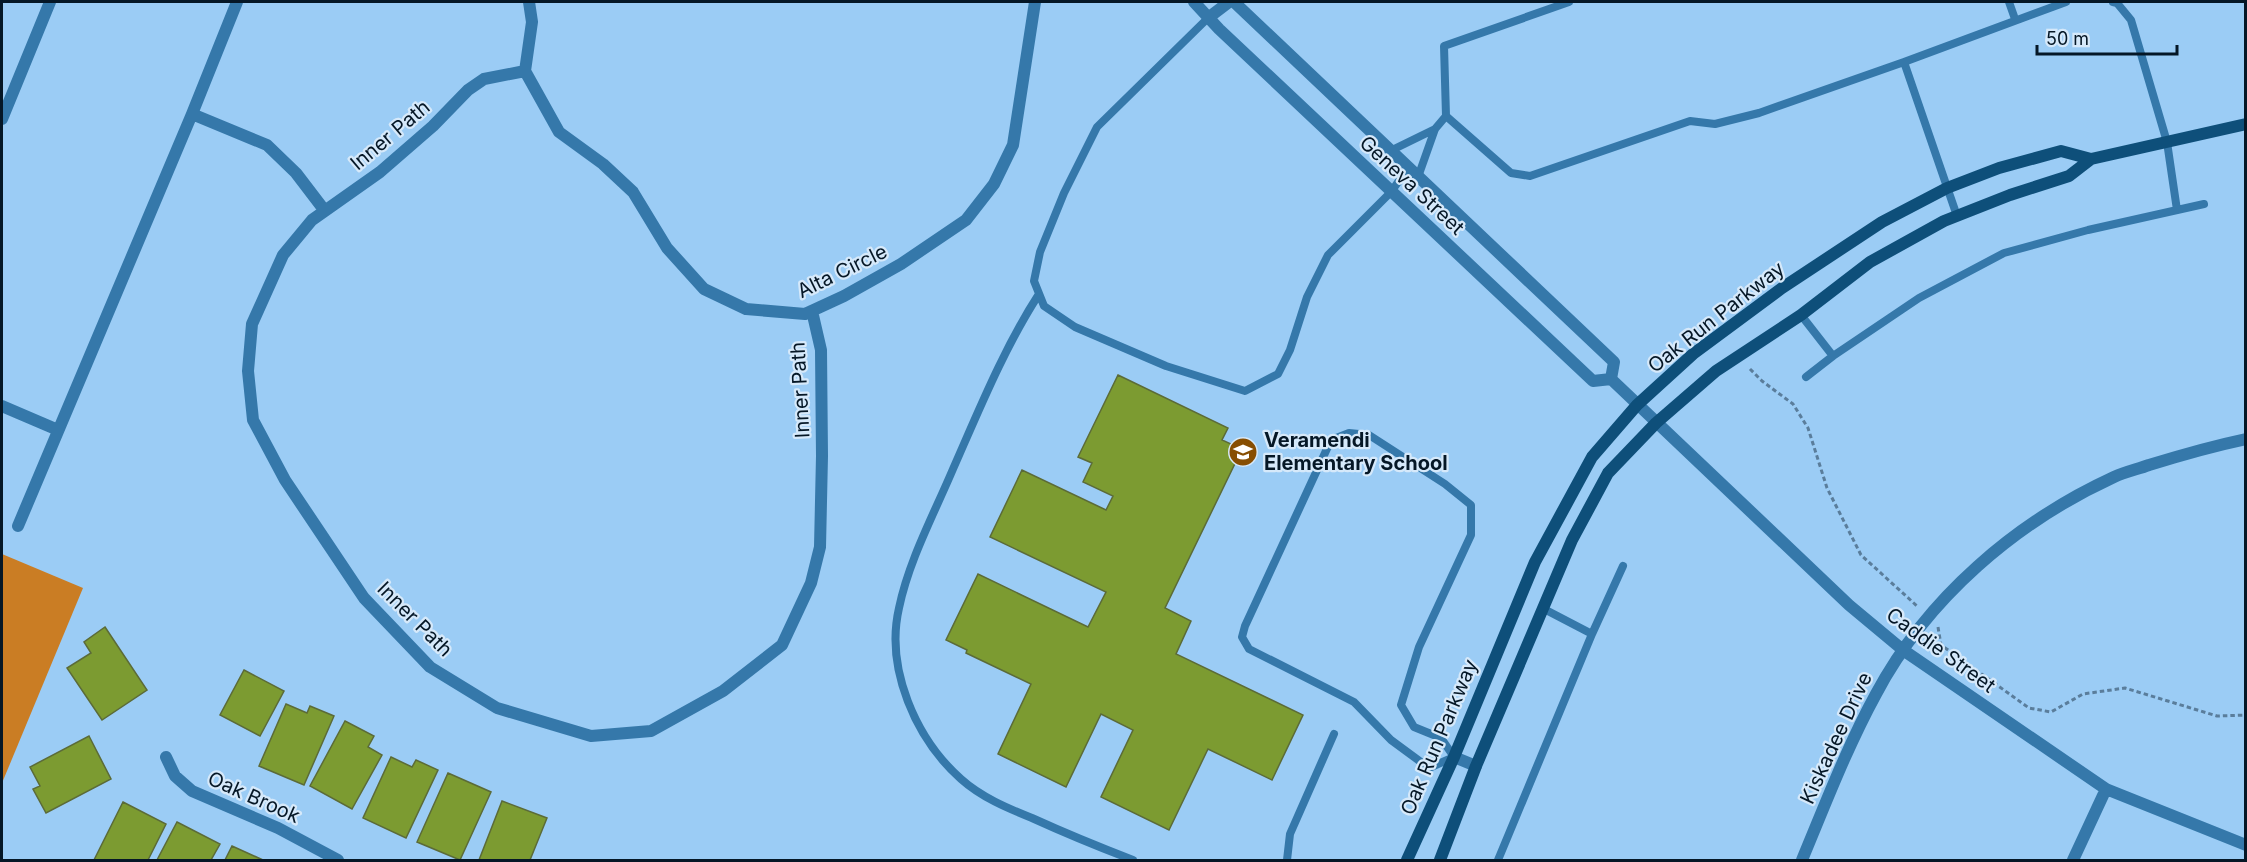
<svg xmlns="http://www.w3.org/2000/svg" width="2247" height="862" viewBox="0 0 2247 862" font-family="Inter,sans-serif">
<style>
.forest{fill:#ca7d24}
.building{fill:#7c9b31;stroke:#5b6b38;stroke-width:1.5}
.lines{fill:none;stroke-linecap:round;stroke-linejoin:round}
.path{stroke:#5a7d9b;stroke-width:3;stroke-dasharray:4.5 3;stroke-linecap:butt}
.lane{stroke:#3578aa;stroke-width:8}
.street{stroke:#3578aa;stroke-width:12}
.secondary{stroke:#0e4f7a;stroke-width:12}
.labels{text-anchor:middle;dominant-baseline:central;stroke-width:4.5;stroke-linejoin:round;paint-order:stroke}
.street-label{font-size:20px;fill:#051726;stroke:#d6e9fa}
.poi-label{font-size:20px;font-weight:bold;fill:#051726;stroke:#d6e9fa;text-anchor:start}
</style>
<rect width="100%" height="100%" fill="#9bccf5"/>
<path class="forest" d="M2,554L83,588L2,783Z"/>
<path class="building" d="M1118,375L1228,428L1222,440L1242,449L1165,608L1191,621L1176,654L1303,715L1272,780L1208,749L1169,830L1101,797L1133,730L1101,714L1066,787L998,754L1031,684L966,653L967,650L946,640L978,574L1088,627L1106,592L990,537L1022,470L1106,510L1113,496L1083,482L1092,463L1078,457Z
M105,627L147,690L102,720L67,668L91,653L84,642Z
M244,670L284,691L260,736L220,715Z
M286,704L307,713L310,706L334,716L304,785L259,766Z
M345,721L374,736L368,747L382,755L352,809L310,786Z
M89,736L111,779L46,813L33,789L40,786L30,767Z
M391,757L412,767L416,760L438,770L406,838L363,818Z
M448,773L491,792L460,860L417,842Z
M502,801L547,818L530,860H479Z
M123,802L166,824L148,860H94Z
M177,822L220,844L211,860H157Z
M232,846L263,860H225Z"/>
<g class="lines">
<path class="path" d="M1750,369L1762,381L1793,404L1808,428L1827,488L1861,555L1917,606
M1938,627L1941,645L2029,708L2051,712L2083,694L2125,688L2217,716L2246,715"/>
<path class="lane" d="M1569,2L1444,46L1446,116L1511,173L1530,176L1690,121L1715,124L1759,113L1904,62
M2009,2L2015,19
M2113,2L2117,3L2131,20L2167,142L2177,210
M1208,18L1097,127L1064,193L1040,252L1034,281L1044,306L1075,327L1166,366L1245,391L1278,374L1290,350L1307,297L1328,255L1391,192L1408,168
M1390,151L1435,129
M1418,177L1435,129L1446,116
M1957,216L1904,62L2066,2
M1039,294C1004,348 979,410 953,469C934,514 909,560 899,608C885,669 916,739 961,779C981,797 1007,808 1032,818C1065,833 1099,847 1133,860
M1801,315L1833,356L1919,298L2004,253L2088,230L2204,204
M1806,377L1833,356
M1349,433L1369,435L1445,484L1471,505V535L1419,647L1401,705L1414,727L1441,738L1454,757L1429,768L1391,740L1354,702L1249,649L1242,637L1245,626L1331,440Z
M1544,609L1592,634
M1287,860L1290,834L1334,734
M1498,860L1592,634L1623,566"/>
<path class="street" d="M529,2L532,22L525,71L559,132L603,164L633,192L667,248L704,289L746,309L805,314L844,296L901,264L966,220L994,184L1013,145L1035,2
M1194,2L1219,29L1593,381L1611,379
M1234,2L1614,362L1611,379
M1208,18L1229,2
M525,71L484,79L468,90L433,126L380,172L312,220L283,255L252,324L248,371L253,420L285,480L364,598L430,667L497,708L591,736L651,731L723,691L782,645L811,583L820,547L822,456L821,350L812,311
M192,114L267,145L296,173L325,211
M2,119L50,2
M1611,379L1849,605L1903,650L2106,789L2246,845
M2,406L58,430
M18,526L192,114L237,2
M166,757L175,776L192,791L278,828L338,860
M1454,757L1476,766
M1802,860C1825,805 1847,747 1876,694C1927,598 2016,522 2114,477C2125,472 2138,469 2149,465C2181,455 2213,446 2246,439
M2073,860L2106,789"/>
<path class="secondary" d="M1407,860L1454,757L1535,562L1592,457L1637,405L1693,354L1782,288L1882,222L1947,188L1999,168L2061,151L2091,159
M1440,860L1476,766L1572,540L1608,473L1656,423L1716,371L1801,315L1870,262L1944,221L2010,195L2069,176L2091,159L2246,124"/>
</g>
<defs>
<g id="school-disc" transform="scale(1.5)"><circle r="9.5" fill="#874e02" stroke="#d6e9fa"/><path d="M0-5L7-2L0 1L-7-2ZM-4 1L0 2.5L4 1V4Q0 6-4 4Z" fill="#fff"/></g>
</defs>
<g fill-rule="evenodd">
<use href="#school-disc" x="1243" y="452"/>
</g>
<g class="labels">
<g class="street-label">
<text transform="translate(390 135) rotate(-40)">Inner Path</text>
<text transform="translate(1412 185) rotate(43)">Geneva Street</text>
<text transform="translate(842 271) rotate(-26)">Alta Circle</text>
<text transform="translate(1716 317) rotate(-38)">Oak Run Parkway</text>
<text transform="translate(800 390) rotate(-93)">Inner Path</text>
<text transform="translate(415 619) rotate(45)">Inner Path</text>
<text transform="translate(1941 650) rotate(36)">Caddie Street</text>
<text transform="translate(1439 737) rotate(-67)">Oak Run Parkway</text>
<text transform="translate(1836 738) rotate(-65)">Kiskadee Drive</text>
<text transform="translate(254 797) rotate(24)">Oak Brook</text>
</g>
<g class="poi-label">
<text x="1264" y="440">Veramendi<tspan x="1264" dy="23">Elementary School</tspan></text>
</g>
</g>
<rect width="2247" height="862" fill="none" stroke="#051726" stroke-width="6"/>
<path d="M2037 45v9h140v-9" fill="none" stroke="#051726" stroke-width="3"/>
<text x="2046" y="45" font-size="18" fill="#051726" stroke="#d6e9fa" stroke-width="4.5" paint-order="stroke">50 m</text>
</svg>
